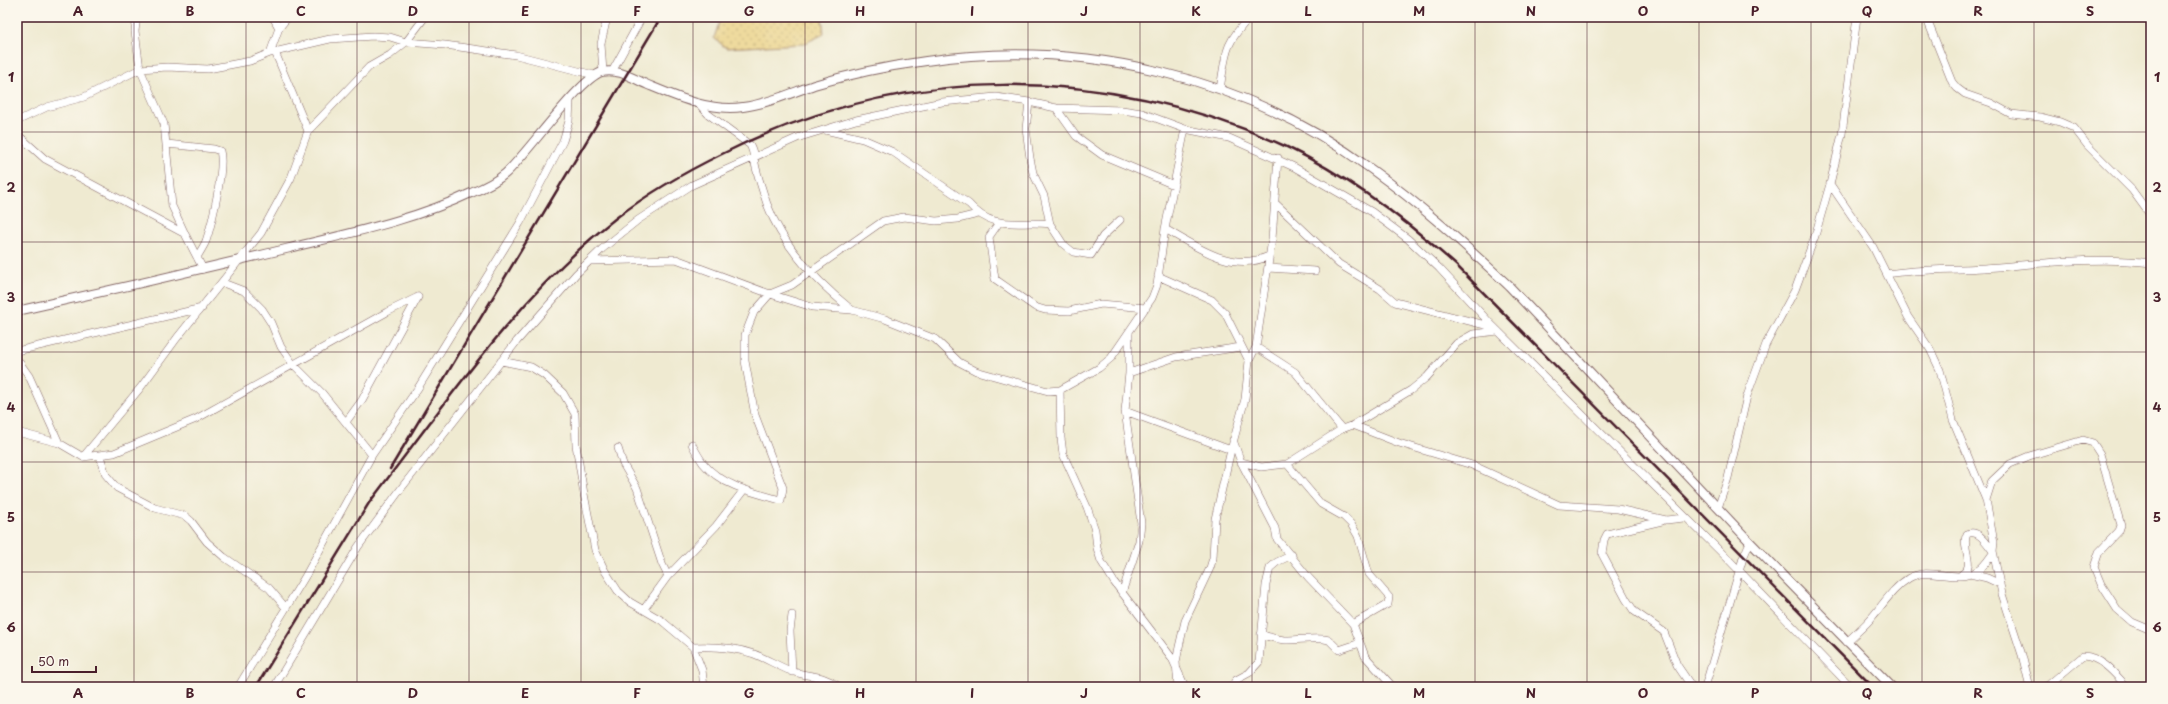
<svg xmlns="http://www.w3.org/2000/svg" width="2168" height="704" viewBox="0 0 2168 704" font-family="'Playpen Sans',sans-serif">
<style>
.sand{fill:url(#sand-dots);stroke:#9c7c64}
.lines{fill:none;stroke-linecap:round;stroke-linejoin:round}
.minor-casing{stroke:#846665;stroke-width:8}
.tertiary-casing{stroke:#846665;stroke-width:10}
.minor{stroke:#fff;stroke-width:7}
.tertiary{stroke:#fff;stroke-width:8}
.rail{stroke:#4a1f2b;stroke-width:2.5}
.grid{fill:none;stroke:#4a1f2b;stroke-width:1;stroke-opacity:0.55}
.neatline{fill:none;stroke:#4a1f2b;stroke-width:1.5}
.grid-label{font-size:13px;text-anchor:middle;font-weight:bold;fill:#4a1f2b}
</style>
<defs>
<pattern id="sand-dots" width="8" height="8" patternUnits="userSpaceOnUse"><rect width="8" height="8" fill="#eeda9e"/><path d="M2 2h.1M6 6h.1" fill="none" stroke="#cebb88" stroke-width="1.8" stroke-linecap="round"/></pattern>
</defs>
<rect width="100%" height="100%" fill="#fbf7ec"/>
<filter id="ink" filterUnits="userSpaceOnUse"><feTurbulence type="fractalNoise" baseFrequency=".025" numOctaves="2"/><feDisplacementMap in="SourceGraphic" scale="8" xChannelSelector="R" yChannelSelector="G"/><feConvolveMatrix kernelMatrix="1 2 1 2 8 2 1 2 1" color-interpolation-filters="sRGB"/></filter>
<filter id="wash" filterUnits="userSpaceOnUse"><feTurbulence type="fractalNoise" baseFrequency=".012" numOctaves="4" result="noise"/><feDisplacementMap in="SourceGraphic" scale="16" xChannelSelector="R" yChannelSelector="G"/><feGaussianBlur stdDeviation="0.9" result="paint"/><feColorMatrix in="noise" values="0 0 0 0 0 0 0 0 0 0 0 0 0 0 0 0 0 1.4 0 .05"/><feComposite in="paint" operator="in"/></filter>
<g filter="url(#wash)">
<rect width="100%" height="100%" fill="#efead1"/>
<path class="sand" d="M721,17H822L824,34L803,44L726,48L714,38Z"/>
</g>
<g filter="url(#ink)">
<g class="lines">
<g class="minor-casing">
<path id="minor" d="M137,17L135,31L140,69L164,124L172,206L185,234
M273,17L279,28
M1926,17L1952,82L1957,88L1965,94L1991,103L2011,114L2040,117L2060,122L2074,128L2088,146L2132,190L2151,216
M275,52L308,131
M270,53L279,28L288,17
M613,70L642,17
M603,72L601,44L607,17
M1220,89C1226,53 1224,44 1250,17
M1029,102L1026,129L1030,158L1033,173L1044,196L1050,224L1063,244L1073,252L1091,255L1103,236L1120,220
M698,103L708,114L750,145C754,152 754,160 756,168C759,180 763,192 767,204C783,247 817,282 852,310
M1056,108L1076,136L1102,155L1174,185
M17,121L47,107L84,97L140,69L167,67L208,69L250,61L270,53L330,39L373,36L390,37L406,42L445,45L516,55L594,75
M825,130L863,139L893,152L969,204C993,232 1018,220 1050,224
M17,134L45,159L185,234L203,269
M167,144L214,149L220,151C225,167 212,224 206,241C204,246 200,252 197,257
M1830,184L1873,247L1908,317L1930,349L1940,370L1953,420L1986,500L1994,542L1993,551L2002,594L2022,655L2030,687
M1275,203L1339,264L1380,289L1395,302L1493,327
M998,224L989,237L995,279L1035,307L1045,310L1069,311L1101,304L1146,308
M1165,229C1197,247 1232,273 1269,256
M590,261L676,259L770,294L812,307L852,310L885,319L935,339L959,362L976,371L1048,391L1060,390L1099,368L1111,358L1152,298L1157,285L1165,229L1185,129
M1268,268L1315,271
M1887,274C1919,269 1951,270 1984,268C2039,264 2096,256 2151,263
M1158,276L1212,300L1225,313L1249,361
M223,283L244,291L262,309L271,323L281,347L293,364L322,393L372,455
M1256,347L1295,372L1342,429
M17,351L202,308
M17,359L29,376L59,443
M501,361L531,367L544,375L563,393L575,414L576,445L584,494L595,550L605,571L618,591L630,602L661,620L693,647L702,670L704,687
M1129,373L1176,357L1241,347
M1060,390L1061,438L1063,454L1087,507L1095,530L1097,548L1101,561L1114,582L1172,658L1185,687
M1125,411L1231,450
M346,422L362,400L418,297
M1353,425L1399,443L1472,465L1559,505L1618,509L1666,520L1684,518
M17,432L59,443L83,457L114,453L196,419L387,312L418,297
M1233,440L1241,462L1275,528L1277,539L1308,577L1353,624L1365,656L1393,687
M692,444C695,451 699,457 703,463C721,486 755,493 781,500L783,488L755,415L745,361V335L754,312L770,294L792,285L883,221L904,217L936,221L958,219L978,214
M618,448L623,464L637,488L662,564L668,576
M100,456L106,475L117,488L155,508L185,516L191,521L207,542L224,557L269,588L286,608
M83,457L141,387L177,338L261,233L291,178L308,131L369,67L390,55L406,42L425,17
M1241,462L1261,467L1287,464L1342,429L1353,425L1411,390L1427,377L1457,343L1473,334L1498,331
M1287,464L1321,504L1344,517L1351,524L1358,536L1369,574L1389,597L1388,604L1353,624
M1986,500L1992,481L2010,464L2029,456L2083,440L2093,443L2100,454L2121,525L2119,531L2099,552L2094,567L2101,584L2117,609L2132,622L2151,630
M1718,508L1728,478L1747,396L1766,344L1795,290L1815,236L1830,184L1842,134L1857,17
M1662,521L1607,534L1604,540L1602,554L1626,599L1634,611L1664,632L1677,665L1692,687
M1962,574C1977,565 1960,547 1967,534C1978,528 1987,544 1993,551
M1970,574L1987,578L2000,584
M1122,593L1139,541L1141,523L1125,411L1129,373V334
M644,609L668,576L716,526L743,491
M1261,634C1287,645 1299,637 1324,639L1329,640L1339,650L1360,643
M1847,642C1856,633 1866,625 1873,616C1884,603 1894,587 1909,578C1929,566 1956,584 1977,571C1984,567 1988,560 1993,553
M693,647C715,646 734,647 754,654C767,659 778,666 791,671C810,678 820,673 840,687
M792,672L790,631L792,615
M238,687L306,575L372,455L418,388L520,223L563,141L569,121L570,100
M274,687L358,547L403,486L517,341L576,274L602,249L638,220L692,185L797,138L856,120L942,102L996,97L1029,102L1056,108L1122,110L1142,113L1185,129L1229,138L1294,167L1372,212L1408,239L1439,268L1488,321L1728,559L1851,687
M1178,687L1176,662L1179,647L1185,621L1210,568L1213,558L1215,519L1231,450L1245,399L1249,361L1256,347L1272,239L1278,158
M1231,687L1236,680L1249,673L1259,662L1266,585L1270,568L1277,562L1292,555
M1705,687L1743,558L1750,542
M2046,687L2083,656C2102,657 2115,674 2127,687"/>
</g>
<g class="tertiary-casing">
<path id="tertiary" d="M17,311C108,291 199,270 290,248C350,233 414,220 471,193C483,188 496,182 506,173C527,154 580,78 602,72C618,68 634,79 648,85C677,97 711,112 743,107C767,104 791,93 814,85C850,74 889,66 926,61C1080,38 1245,76 1371,169C1420,204 1465,245 1509,286L1750,542L1892,687"/>
</g>
<use href="#minor" class="minor"/>
<use href="#tertiary" class="tertiary"/>
<path class="rail" d="M390,469L661,17
M369,503C443,407 520,293 616,218C649,193 685,172 722,154C902,63 1103,63 1287,147C1350,177 1405,219 1457,266L1873,687
M256,687L372,498"/>
</g>
</g>
<path class="grid" d="M134,17V687M246,17V687M357,17V687M469,17V687M581,17V687M693,17V687M805,17V687M916,17V687M1028,17V687M1140,17V687M1252,17V687M1363,17V687M1475,17V687M1587,17V687M1699,17V687M1811,17V687M1922,17V687M2034,17V687M17,132H2151M17,242H2151M17,352H2151M17,462H2151M17,572H2151"/>
<rect width="2168" height="704" fill="none" stroke="#fbf7ec" stroke-width="44"/>
<path d="M32 666v6h64v-6" fill="none" stroke="#4a1f2b" stroke-width="2"/>
<text x="38" y="666" font-size="12" fill="#4a1f2b" stroke="#fbf7ec" stroke-width="3" paint-order="stroke">50 m</text>
<rect x="22" y="22" width="2124" height="660" class="neatline"/>
<g class="grid-label">
<text x="78" y="16">A</text>
<text x="190" y="16">B</text>
<text x="301" y="16">C</text>
<text x="413" y="16">D</text>
<text x="525" y="16">E</text>
<text x="637" y="16">F</text>
<text x="749" y="16">G</text>
<text x="860" y="16">H</text>
<text x="972" y="16">I</text>
<text x="1084" y="16">J</text>
<text x="1196" y="16">K</text>
<text x="1308" y="16">L</text>
<text x="1419" y="16">M</text>
<text x="1531" y="16">N</text>
<text x="1643" y="16">O</text>
<text x="1755" y="16">P</text>
<text x="1867" y="16">Q</text>
<text x="1978" y="16">R</text>
<text x="2090" y="16">S</text>
<text x="11" y="82">1</text>
<text x="2157" y="82">1</text>
<text x="11" y="192">2</text>
<text x="2157" y="192">2</text>
<text x="11" y="302">3</text>
<text x="2157" y="302">3</text>
<text x="11" y="412">4</text>
<text x="2157" y="412">4</text>
<text x="11" y="522">5</text>
<text x="2157" y="522">5</text>
<text x="11" y="632">6</text>
<text x="2157" y="632">6</text>
<text x="78" y="698">A</text>
<text x="190" y="698">B</text>
<text x="301" y="698">C</text>
<text x="413" y="698">D</text>
<text x="525" y="698">E</text>
<text x="637" y="698">F</text>
<text x="749" y="698">G</text>
<text x="860" y="698">H</text>
<text x="972" y="698">I</text>
<text x="1084" y="698">J</text>
<text x="1196" y="698">K</text>
<text x="1308" y="698">L</text>
<text x="1419" y="698">M</text>
<text x="1531" y="698">N</text>
<text x="1643" y="698">O</text>
<text x="1755" y="698">P</text>
<text x="1867" y="698">Q</text>
<text x="1978" y="698">R</text>
<text x="2090" y="698">S</text>
</g>
</svg>
